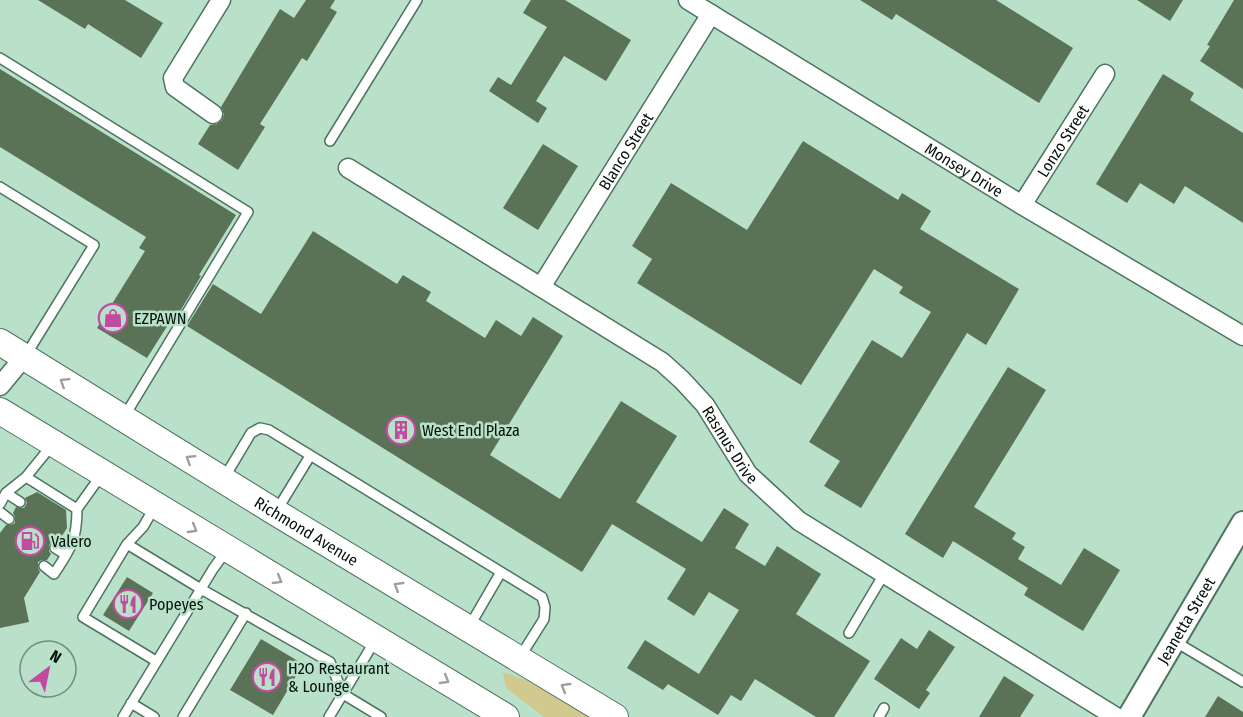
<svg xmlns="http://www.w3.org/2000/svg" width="1243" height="717" viewBox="0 0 1243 717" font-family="'Fira Sans Condensed',sans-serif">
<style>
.green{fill:#d2c98f}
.building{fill:#5a7255}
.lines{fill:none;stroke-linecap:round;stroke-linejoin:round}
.service-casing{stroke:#4e735f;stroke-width:12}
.minor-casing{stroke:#4e735f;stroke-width:21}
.tertiary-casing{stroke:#4e735f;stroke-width:26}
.secondary-casing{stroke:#4e735f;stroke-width:28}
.service{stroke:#fff;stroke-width:9}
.minor{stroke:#fff;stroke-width:18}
.tertiary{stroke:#fff;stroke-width:22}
.secondary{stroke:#fff;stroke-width:26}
.oneway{stroke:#9ba09d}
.labels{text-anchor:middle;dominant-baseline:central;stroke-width:5;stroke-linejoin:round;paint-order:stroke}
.street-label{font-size:16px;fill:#04120b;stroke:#b9e1ca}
.poi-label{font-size:16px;fill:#04120b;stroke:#b9e1ca;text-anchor:start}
</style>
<rect width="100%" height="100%" fill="#b9e1ca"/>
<path class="green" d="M503,672L543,686L593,717H544L506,688Z"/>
<path class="building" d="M38,0H125L163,23L141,58L88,24L85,29Z
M306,0H335L330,8L337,12L307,61L302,58L260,124L265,127L238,170L198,144L210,125L217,124L222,120L224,114L221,107L280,9L294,18Z
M531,0H565L631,40L606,81L564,56L536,101L547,108L538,123L489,91L498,77L511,85L547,27L523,13Z
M860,0H996L1073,48L1039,103L896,14L892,20Z
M1137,0H1183L1170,21Z
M1234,0H1243V89L1200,61L1210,46L1207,45Z
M0,69L236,215L199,275L201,276L176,318L173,317L147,358L97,328L145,251L139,248L146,237L0,147Z
M1163,74L1194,93L1190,100L1243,133V223L1185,186L1174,204L1140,183L1127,203L1096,184Z
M803,141L898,200L902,193L931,211L920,229L1019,289L986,345L967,333L861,508L824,486L840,461L809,442L872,340L902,358L931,312L899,293L903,287L874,269L801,385L637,283L652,259L632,246L671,183L747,230Z
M543,144L578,166L538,230L503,208Z
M313,231L397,284L403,275L431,292L426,301L485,338L496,320L521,336L533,317L563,336L490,455L560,499L621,401L677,436L636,502L702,542L724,508L749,524L735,548L765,566L777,546L821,574L796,614L870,661L834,717H816L755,679L741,701L731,695L718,715L668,684L663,690L627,668L645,640L699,674L739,610L709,592L694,616L667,599L686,569L612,524L582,572L187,326L213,284L261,314Z
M1008,367L1046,390L974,507L1016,533L1012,539L1025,547L1018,559L1061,585L1084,548L1120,570L1083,631L1024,595L1028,588L953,541L943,558L905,534Z
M37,492L66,510L67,528L58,542H52L49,545V551L51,554L47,560H42L38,562V568L40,572L24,598L29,622L0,628V533L6,525H11L15,523V517L13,513L16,507L24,508L27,503L25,498Z
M127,577L153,593L129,631L103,615Z
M929,630L955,647L926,690L930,693L919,709L874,679L901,638L917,649Z
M261,639L303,664L273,715L230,690Z
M1004,676L1034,695L1020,717H979Z
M1218,696L1243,712V717H1205Z"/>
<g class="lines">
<g class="service-casing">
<path id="service" d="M0,58L248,212L124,417
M330,141L417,0
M0,187L94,245L26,355
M26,477L77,509L102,474
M223,480L251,433L260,428L269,430L542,597L545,607L544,619L520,657
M6,493L20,502
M0,504L6,493L26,477L52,445
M154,508L143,527L127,544L83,617L156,661
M277,510L310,456
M0,512L9,519
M127,544L201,589L330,662L343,694L381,717
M55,548L66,555
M44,566L54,574C71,548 77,540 77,509
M469,627L501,572
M849,633L884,574
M1174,641L1243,682
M131,703L154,717
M123,717L213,569L226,551
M183,717L246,613
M329,717L376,639
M879,717L884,708"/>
</g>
<g class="minor-casing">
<g id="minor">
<path id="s1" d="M688,0L1022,205L1243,336"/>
<path d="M213,114L175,87L173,78L221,0"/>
<path id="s2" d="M348,168L662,362L682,380L705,405L748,474L799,521L1116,717"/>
<path id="s3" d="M1022,205L1105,74"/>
<path id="s4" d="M541,287L711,14"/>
<path d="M0,386L24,357"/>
</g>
</g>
<g class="tertiary-casing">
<g id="tertiary">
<path id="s5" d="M1129,717L1243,523"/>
</g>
</g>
<g class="secondary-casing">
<g id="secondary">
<path id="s6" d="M0,342L275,512L615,717"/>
<path d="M0,411L506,717"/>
</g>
</g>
<use href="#service" class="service"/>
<use href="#minor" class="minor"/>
<use href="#tertiary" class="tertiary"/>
<use href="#secondary" class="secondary"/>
</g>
<defs><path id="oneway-chevron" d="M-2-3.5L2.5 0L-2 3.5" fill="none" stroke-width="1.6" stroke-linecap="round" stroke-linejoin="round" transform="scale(1.5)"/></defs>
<g class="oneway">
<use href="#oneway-chevron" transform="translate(64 382) rotate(-148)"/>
<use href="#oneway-chevron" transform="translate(190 459) rotate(-148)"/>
<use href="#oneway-chevron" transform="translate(193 529) rotate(31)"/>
<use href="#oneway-chevron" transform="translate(278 580) rotate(31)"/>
<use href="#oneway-chevron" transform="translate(398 586) rotate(-149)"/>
<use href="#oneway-chevron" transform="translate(445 680) rotate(31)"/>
<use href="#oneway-chevron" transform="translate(565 687) rotate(-149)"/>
</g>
<defs>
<g id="shop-ring" transform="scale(1.5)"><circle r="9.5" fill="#b9e1ca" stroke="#c24ba1" stroke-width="1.5"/><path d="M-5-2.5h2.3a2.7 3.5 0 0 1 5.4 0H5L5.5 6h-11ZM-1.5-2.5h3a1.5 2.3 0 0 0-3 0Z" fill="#c24ba1"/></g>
<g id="building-ring" transform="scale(1.5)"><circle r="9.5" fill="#b9e1ca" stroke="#c24ba1" stroke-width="1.5"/><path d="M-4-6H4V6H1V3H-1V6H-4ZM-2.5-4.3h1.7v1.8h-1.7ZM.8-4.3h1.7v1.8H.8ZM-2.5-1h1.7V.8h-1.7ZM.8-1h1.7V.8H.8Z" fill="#c24ba1"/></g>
<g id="fuel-ring" transform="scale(1.5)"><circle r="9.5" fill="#b9e1ca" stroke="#c24ba1" stroke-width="1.5"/><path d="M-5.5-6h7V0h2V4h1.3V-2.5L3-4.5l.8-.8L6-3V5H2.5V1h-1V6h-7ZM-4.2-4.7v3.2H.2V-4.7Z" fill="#c24ba1"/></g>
<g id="restaurant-ring" transform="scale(1.5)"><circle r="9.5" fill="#b9e1ca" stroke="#c24ba1" stroke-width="1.5"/><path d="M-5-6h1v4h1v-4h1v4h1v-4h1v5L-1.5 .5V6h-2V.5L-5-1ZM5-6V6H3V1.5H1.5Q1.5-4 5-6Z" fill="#c24ba1"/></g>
</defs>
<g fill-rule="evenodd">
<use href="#shop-ring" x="113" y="318"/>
<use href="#building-ring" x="401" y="430"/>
<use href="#fuel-ring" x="30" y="541"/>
<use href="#restaurant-ring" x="128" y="604"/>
<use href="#restaurant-ring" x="267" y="677"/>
</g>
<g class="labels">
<g class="street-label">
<text stroke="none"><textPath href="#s3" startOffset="76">Lonzo Street</textPath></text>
<text stroke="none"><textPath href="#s4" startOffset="160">Blanco Street</textPath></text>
<text stroke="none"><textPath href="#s1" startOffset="324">Monsey Drive</textPath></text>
<text stroke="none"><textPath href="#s2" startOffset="477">Rasmus Drive</textPath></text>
<text stroke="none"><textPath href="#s6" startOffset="360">Richmond Avenue</textPath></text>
<text stroke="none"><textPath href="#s5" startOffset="112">Jeanetta Street</textPath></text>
</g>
<g class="poi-label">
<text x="134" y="318">EZPAWN</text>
<text x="422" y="430">West End Plaza</text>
<text x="51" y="541">Valero</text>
<text x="149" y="604">Popeyes</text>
<text x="288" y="668">H2O Restaurant<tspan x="288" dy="18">&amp; Lounge</tspan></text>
</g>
</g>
<g transform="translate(48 669) rotate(32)"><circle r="28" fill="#b9e1ca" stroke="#718e7e" stroke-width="1.5"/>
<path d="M0-4.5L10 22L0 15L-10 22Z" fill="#c24ba1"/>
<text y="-9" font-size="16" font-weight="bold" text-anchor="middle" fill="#04120b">N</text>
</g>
</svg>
